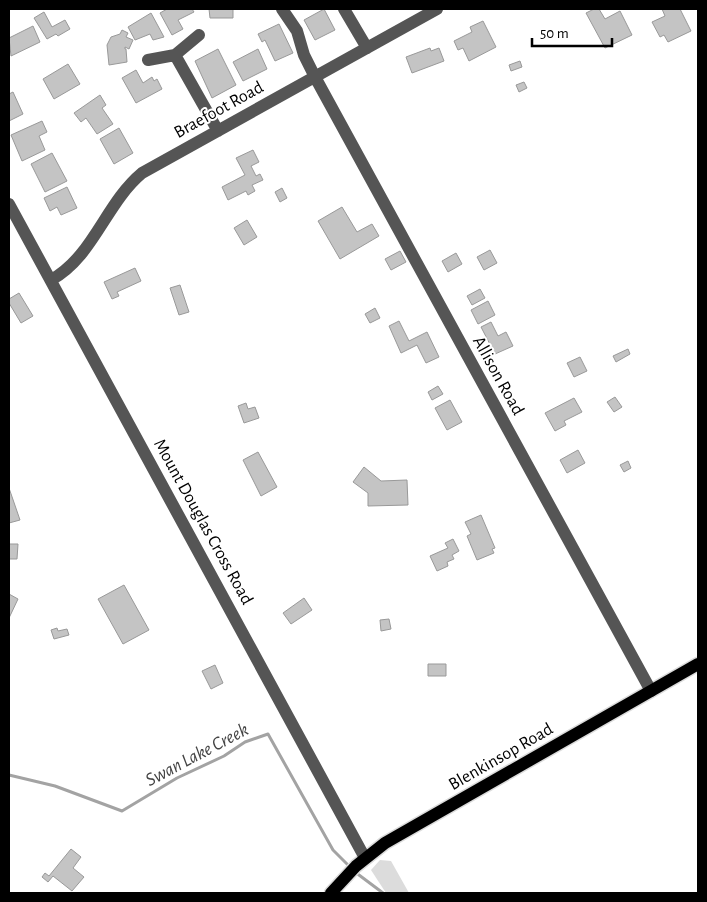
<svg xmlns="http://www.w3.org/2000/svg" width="707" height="902" viewBox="0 0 707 902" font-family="'Alegreya Sans',sans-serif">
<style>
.green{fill:#dcdcdc}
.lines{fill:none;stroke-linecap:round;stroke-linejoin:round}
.stream{stroke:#a3a3a3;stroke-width:3}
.building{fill:#c4c4c4;stroke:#999}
.major-casing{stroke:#dbdbdb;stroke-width:15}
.minor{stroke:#555;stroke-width:12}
.major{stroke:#000;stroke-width:12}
.labels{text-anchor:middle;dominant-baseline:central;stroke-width:4;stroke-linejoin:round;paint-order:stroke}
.street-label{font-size:18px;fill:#000;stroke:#fff}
.water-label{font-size:19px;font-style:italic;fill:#444;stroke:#fff}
</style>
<rect width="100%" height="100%" fill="#fff"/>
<path class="green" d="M380,860L391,861L409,893H386L371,870Z"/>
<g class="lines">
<path class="stream" d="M9,775L55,786L122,811L177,778L224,756L245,742L268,734L333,850L351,868
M355,872L383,893"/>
</g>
<path class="building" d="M167,9H192L194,12L178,20L183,29L172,35L160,13Z
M209,9H233V18H210Z
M324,9L335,30L315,40L304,20Z
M594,9H599L605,19L620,11L632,35L605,48L586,13Z
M662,9H680L691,31L668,42L664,35L660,37L652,22L665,16Z
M44,12L52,27L65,20L70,29L58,36L56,34L47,39L34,18Z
M151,13L164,37L153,40L150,34L135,40L128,27Z
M483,21L496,47L469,61L463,48L458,50L454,41L472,32L470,27Z
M279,24L293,53L275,61L265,40L262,42L258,34Z
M33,26L40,42L11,56L9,38Z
M122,30L128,33L126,37L133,40L129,49L125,47V49H126L127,62L109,65L107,45L111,37L120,34Z
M430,48L431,51L439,48L444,61L412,73L406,57Z
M218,49L236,85L212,98L195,61Z
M258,49L267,69L243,81L233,62Z
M520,61L522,67L511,71L509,65Z
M68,64L80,84L54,99L43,79Z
M136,70L143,83L152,77L154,81L157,79L162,89L136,103L122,78Z
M524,82L527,88L519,92L516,85Z
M13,92L23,114L9,121V94Z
M100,95L106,105L102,108L113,124L97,134L86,118L81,122L74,113Z
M42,121L47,132L39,136L45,150L22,161L11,135Z
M119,128L133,153L114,164L100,139Z
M253,150L259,162L251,166L256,176L260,174L263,180L252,185L255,191L248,195L246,191L228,200L222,187L245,175L236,158Z
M52,153L67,181L45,192L31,164Z
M67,187L77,208L61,215L57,207L50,211L44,198Z
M282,188L287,198L280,202L275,192Z
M342,207L357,232L372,224L379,236L340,259L318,221Z
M247,220L257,237L244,245L234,228Z
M490,250L497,263L484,270L477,257Z
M400,251L406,262L391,270L385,259Z
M456,253L462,264L448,272L442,261Z
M135,268L141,281L117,292L119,296L112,299L104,282Z
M180,285L189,312L179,315L170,288Z
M480,289L485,298L472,305L467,296Z
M19,293L33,316L21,323L9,303V299Z
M488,301L495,315L478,324L471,310Z
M375,308L380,318L370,323L365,314Z
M399,321L409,341L427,332L439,357L426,363L417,345L401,353L389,326Z
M491,322L498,336L506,332L513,346L495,354L481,327Z
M628,349L630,354L616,362L613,356Z
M580,357L587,371L574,377L567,363Z
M438,386L443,394L432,400L428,392Z
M615,397L622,407L614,412L607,402Z
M574,398L582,412L564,421L566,425L555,431L545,413Z
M450,400L462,422L447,430L435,408Z
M246,403L248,409L255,407L259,418L244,423L238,406Z
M578,450L585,463L567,473L560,460Z
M258,452L277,487L261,496L243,460Z
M628,461L631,468L624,472L620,465Z
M364,467L381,481L407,480L408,505L368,506V493L353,482Z
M9,488L20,520L9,523Z
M481,515L495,548L492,549L494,553L477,560L467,536L471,534L465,522Z
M453,539L459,551L452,555L454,559L447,562L448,566L437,571L430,556L448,548L445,543Z
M9,544H18L17,559H9Z
M124,585L149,630L123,644L98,599Z
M9,594L18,599L9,618Z
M304,598L312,610L291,624L283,613Z
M389,619L391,629L381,631L380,620Z
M57,628L58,631L67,629L69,635L54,639L51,630Z
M428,664H446V676H428Z
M215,665L223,683L211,689L202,671Z
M71,849L81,857L73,868L84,877L72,891L53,876L48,882L42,877L45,873L49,876Z"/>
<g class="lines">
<g class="major-casing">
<path id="major" d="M331,893L356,866L385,843L698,664"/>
</g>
<path class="minor" d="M282,9L297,31L304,55L315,77L651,691
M344,9L367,48
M175,55L218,131
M148,60L175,55L199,35
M9,204L365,858
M51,280C94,256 105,204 142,173L437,9"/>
<use href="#major" class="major"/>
</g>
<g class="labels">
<g class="street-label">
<text transform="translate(219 110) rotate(-29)">Braefoot Road</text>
<text transform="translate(498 376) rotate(61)">Allison Road</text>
<text transform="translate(203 522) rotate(61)">Mount Douglas Cross Road</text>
<text transform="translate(501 757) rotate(-30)">Blenkinsop Road</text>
</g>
<g class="water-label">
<text transform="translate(197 755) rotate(-28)">Swan Lake Creek</text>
</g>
</g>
<rect width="707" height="902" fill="none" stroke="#000000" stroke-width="20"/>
<path d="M532 38v8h80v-8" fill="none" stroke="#000000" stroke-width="2.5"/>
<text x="540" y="38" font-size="15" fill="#000000" stroke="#ffffff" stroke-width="4" paint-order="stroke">50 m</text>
</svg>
